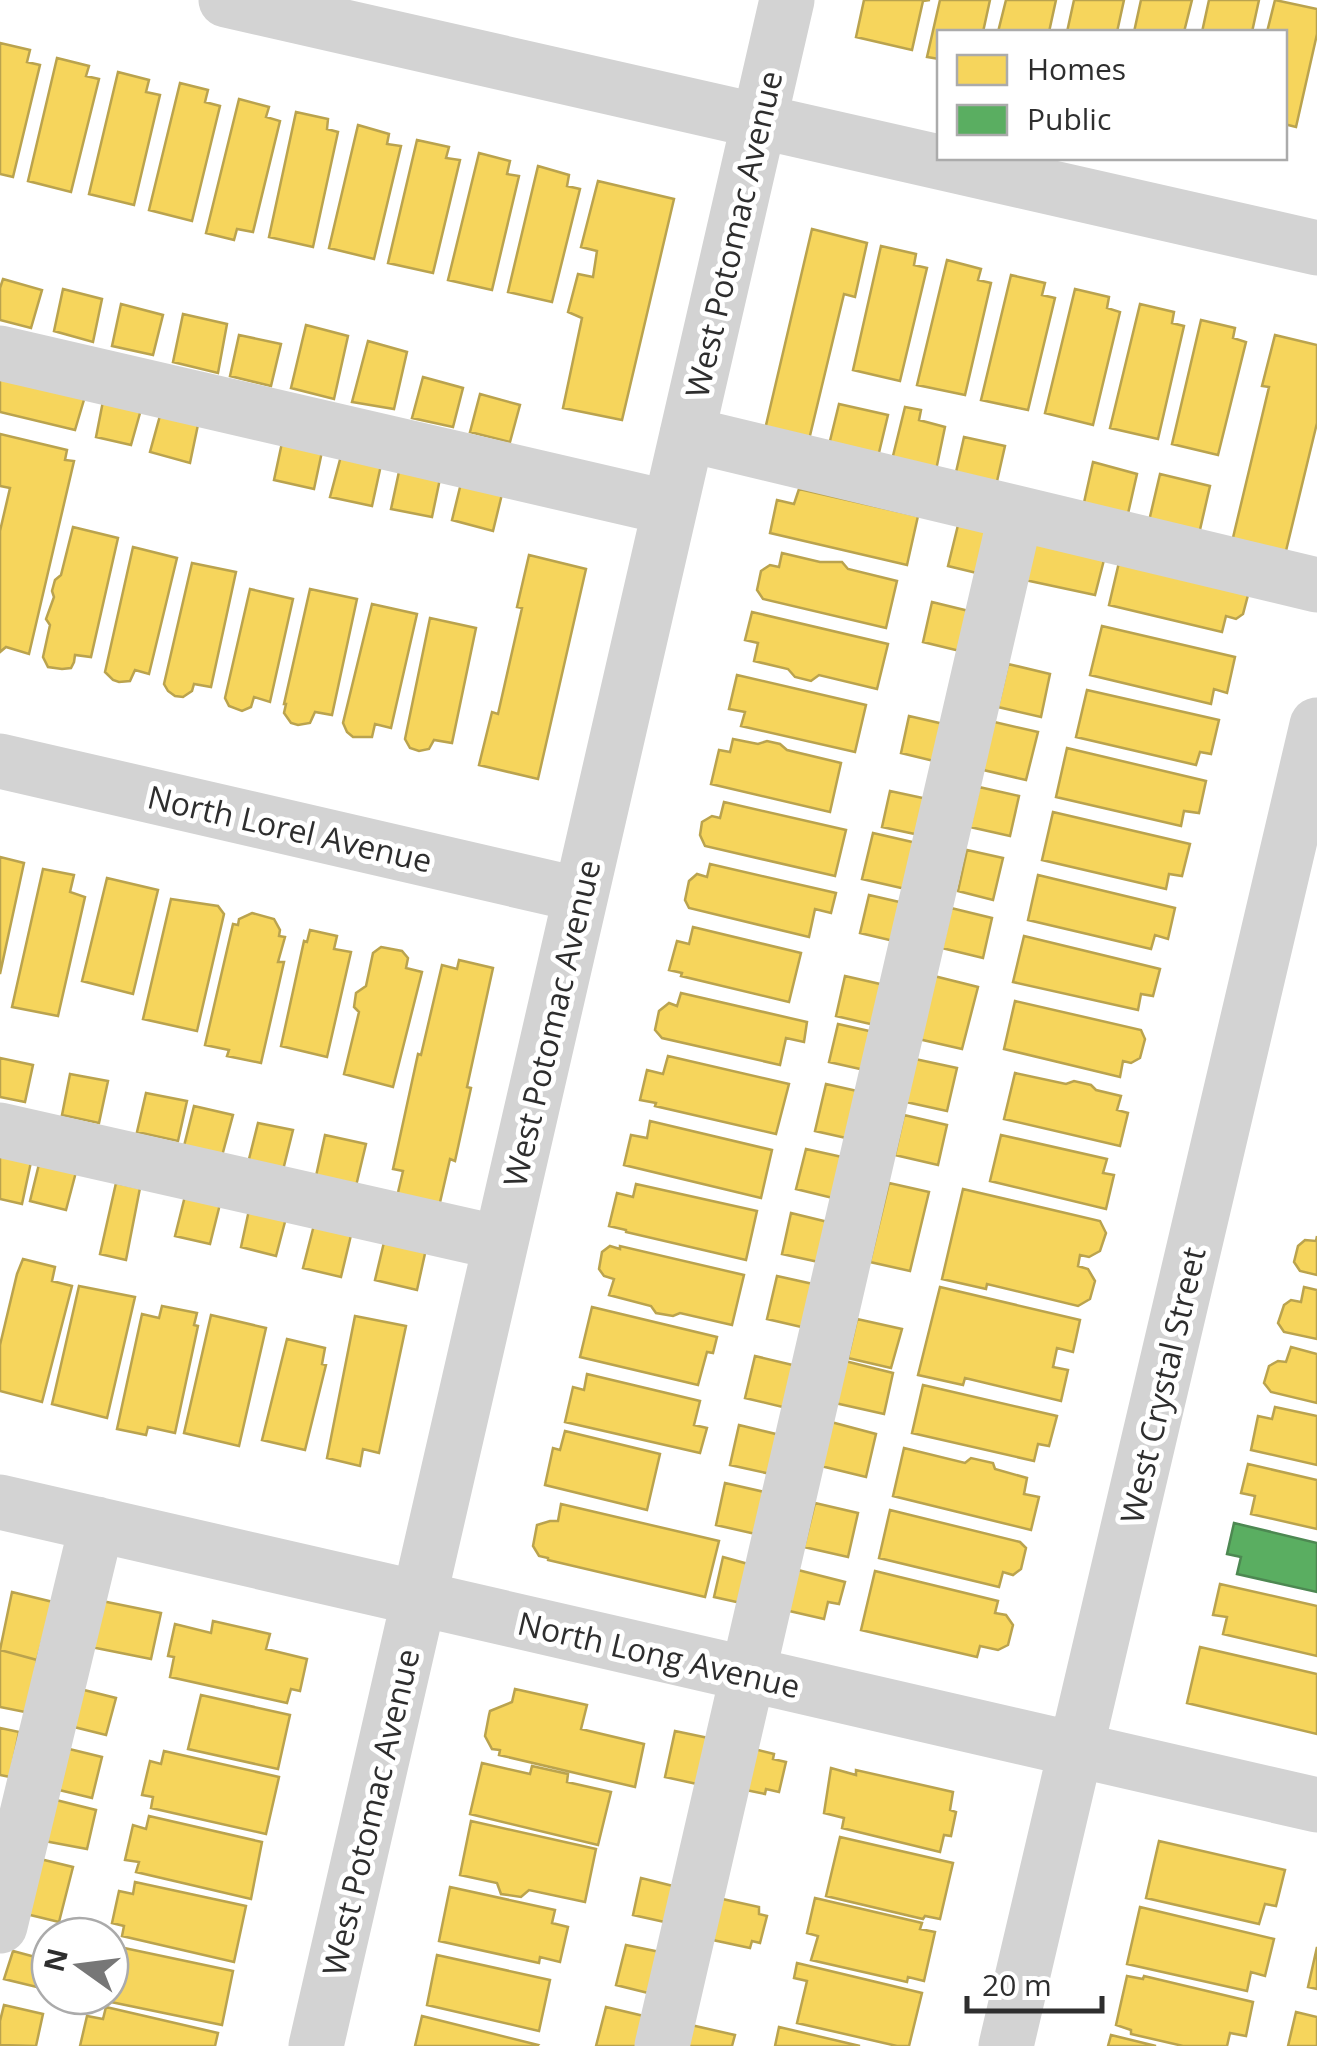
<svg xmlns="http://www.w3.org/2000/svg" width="1317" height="2046" viewBox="0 0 1317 2046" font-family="'Open Sans',sans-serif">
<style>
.homes{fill:#f6d55c;stroke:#baa34e;stroke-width:2.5}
.public{fill:#5aae61;stroke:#4d8852;stroke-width:2.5}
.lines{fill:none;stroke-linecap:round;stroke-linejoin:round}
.minor{stroke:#d3d3d3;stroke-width:55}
.labels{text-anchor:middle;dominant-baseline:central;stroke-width:10;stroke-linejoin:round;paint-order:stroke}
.street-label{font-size:32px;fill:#2e2e2e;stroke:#fff}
</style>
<rect width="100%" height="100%" fill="#fff"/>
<path class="homes" d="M864,0H930L923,1L912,50L856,37Z
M940,0H990L983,32H939V59L927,57Z
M1006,0H1056L1049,32H998Z
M1074,0H1124L1117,32H1067Z
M1141,0H1192L1184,32H1134Z
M1209,0H1259L1252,32H1202Z
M1275,0L1317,9V34L1296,127L1284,124V32H1267Z
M0,43L30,50L27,62L40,65L13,177L0,174Z
M57,58L89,66L86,76L99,79L71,192L28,181Z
M118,72L149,80L146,92L160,95L134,205L89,194Z
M180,83L208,90L205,102L220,106L192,221L149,210Z
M239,99L269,107L266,117L280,121L253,232L237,229L234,240L206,233Z
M296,112L328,119L327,129L338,132L313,247L269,237Z
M358,125L389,134L387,144L401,146L374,259L329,248Z
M417,140L449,147L446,158L460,160L433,273L388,263Z
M479,153L510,161L507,174L519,176L492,290L448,280Z
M538,166L569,175L567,186L580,189L552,302L508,292Z
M598,181L674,199L622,420L563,408L582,318L568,312L578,274L593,277L597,251L581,247Z
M812,229L867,243L855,297L844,294L807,448L763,438Z
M881,246L916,254L914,265L927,268L900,381L853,370Z
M947,260L981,269L978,280L991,283L965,395L917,385Z
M1011,275L1045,283L1042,295L1055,298L1028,410L981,400Z
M3,279L42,290L31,328L0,320V288Z
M63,289L102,299L93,342L54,331Z
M1075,289L1109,297L1107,308L1120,312L1093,425L1045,413Z
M121,304L163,315L153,355L112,346Z
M1140,304L1174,312L1172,323L1184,326L1158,439L1110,428Z
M183,314L227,324L218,373L173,362Z
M1201,320L1235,328L1233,338L1246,342L1218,455L1172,444Z
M306,325L348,336L334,399L291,388Z
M239,335L281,344L271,386L230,376Z
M1275,335L1317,345V423L1284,559L1231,546L1269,387L1262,386Z
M368,341L407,352L394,409L352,402Z
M0,373L86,393L75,430L0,412Z
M423,377L463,388L453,427L412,418Z
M480,394L520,405L510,442L470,432Z
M104,396L142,406L131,445L96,437Z
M839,404L888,415L877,461L828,449Z
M905,407L921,410L919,420L945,427L935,475L891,464Z
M161,412L199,420L190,463L150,452Z
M0,434L67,450L65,460L74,461L29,654L6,647L0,652V531L10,488L0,486Z
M964,437L1005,446L995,490L954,481Z
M283,438L323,447L314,489L274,480Z
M341,456L381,465L372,506L330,497Z
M1093,462L1137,474L1127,518L1083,507Z
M400,467L441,474L432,517L391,509Z
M1160,474L1210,486L1199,534L1149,521Z
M462,479L503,490L493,531L452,520Z
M799,489L918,516L907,565L770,533L777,500L794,504Z
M959,521L1000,531L989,576L948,566Z
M73,527L118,538L91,657L75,655L74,662L71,668L62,669L48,667L43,657L50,625L46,619L54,597L52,591L55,580L61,575Z
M1034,539L1105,556L1095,595L1025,580Z
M133,547L177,558L149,674L135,670L130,681L119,682L113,680L105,672Z
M782,553L820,562H842L848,569L897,581L886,628L763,599L757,590L761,571L770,565L779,567Z
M529,555L586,569L538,779L479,765L492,712L498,714L522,608L517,607Z
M1120,558L1248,595L1243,614L1236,619L1226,616L1222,632L1109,605Z
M192,563L236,572L211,687L194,684L192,691L183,697L175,696L168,691L164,684Z
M250,589L293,599L270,702L254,697L251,707L242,711L229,706L225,698Z
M310,589L357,599L332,715L315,712L310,723L298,725L291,723L284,713L286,704H284Z
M932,602L977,613L968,653L923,642Z
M372,604L417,614L391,728L375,724L372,737H353L347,732L343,723Z
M752,612L888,644L877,689L819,675L811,681L795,677L788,669L754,661L758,643L745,640Z
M430,618L476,628L452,743L434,740L429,749L419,751L410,748L405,739Z
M1102,626L1235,657L1227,693L1214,689L1211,704L1090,675Z
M1008,664L1050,674L1041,717L998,707Z
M737,675L866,705L855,752L741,726L745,712L729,709Z
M1087,690L1219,720L1211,754L1200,752L1196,765L1076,737Z
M909,716L948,725L938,762L901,753Z
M990,721L1038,732L1026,780L979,769Z
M733,739L758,744L767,741L780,744L787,750L841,763L830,812L711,784L719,750L730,752Z
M1067,748L1206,781L1199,813L1184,811L1181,826L1056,797Z
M979,787L1019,796L1010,836L970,827Z
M890,791L932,800L924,836L882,827Z
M724,802L846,830L835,876L705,846L700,835L702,822L712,816L720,818Z
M1053,812L1190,844L1182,876L1169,874L1166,889L1042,860Z
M873,833L921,844L910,890L862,879Z
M967,850L1003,858L993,900L958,891Z
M0,857L24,863L0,974Z
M710,864L836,893L831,913L815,909L809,937L689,908L685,900L689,881L697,874L707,877Z
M43,869L74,875L70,892L85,897L58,1016L12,1007Z
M1038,875L1175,908L1168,939L1155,935L1151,949L1028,920Z
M107,878L158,890L133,994L82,981Z
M869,895L908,904L898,942L860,933Z
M171,899L218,906L224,914L197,1031L143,1019Z
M951,908L992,918L983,958L942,948Z
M252,913L274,919L280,930L279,936L285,937L278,962H284L261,1063L227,1056L229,1050L205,1045L233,924L238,925L239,919Z
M693,927L801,953L789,1002L681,976L682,973L669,970L677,941L689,944Z
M310,930L337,936L334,949L351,952L327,1057L281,1046L304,941L307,942Z
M1024,936L1160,969L1153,996L1141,994L1138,1010L1013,982Z
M381,947L402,951L408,958L406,968L422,972L393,1087L344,1074L359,1012L354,1007L356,993L366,986L373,953Z
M459,960L493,968L467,1087L471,1088L455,1161L450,1159L438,1211L396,1201L403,1171L393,1169L418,1054L421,1055L442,965L457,969Z
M930,975L978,987L962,1049L914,1038Z
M845,976L889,986L879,1026L836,1016Z
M681,993L807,1022L804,1042L786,1038L780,1065L662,1038L655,1030L659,1011L669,1003L677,1006Z
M1015,1001L1141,1030L1145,1039L1140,1058L1131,1063L1123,1061L1120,1077L1004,1049Z
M838,1024L878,1033L869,1071L829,1062Z
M668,1056L789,1084L776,1134L655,1106L656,1103L640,1100L647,1070L663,1074Z
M0,1058L33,1065L25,1102L0,1097Z
M915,1059L957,1068L947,1111L906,1102Z
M1015,1073L1066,1084L1074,1081L1091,1085L1096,1090L1121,1096L1117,1110L1128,1113L1120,1146L1004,1119Z
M70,1074L108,1081L99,1123L62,1115Z
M826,1084L866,1093L855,1140L815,1131Z
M146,1093L187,1101L178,1141L137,1132Z
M194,1106L233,1115L222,1156L184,1146Z
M904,1115L947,1125L938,1165L895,1155Z
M650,1121L772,1150L761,1198L624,1165L631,1135L647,1138Z
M258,1123L293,1130L283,1170L248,1163Z
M325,1135L366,1144L356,1186L316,1176Z
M1001,1135L1107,1159L1103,1173L1114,1175L1106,1209L990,1181Z
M806,1149L851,1159L841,1200L796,1189Z
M0,1155L31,1162L22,1204L0,1199Z
M39,1164L76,1172L66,1210L30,1201Z
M116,1183L140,1188L126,1260L100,1254Z
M889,1183L929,1192L910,1271L870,1262Z
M636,1184L757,1211L746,1260L626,1232V1230L609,1226L617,1193L633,1197Z
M963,1189L1100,1221L1106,1233L1100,1251L1089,1257L1080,1255L1078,1266L1088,1269L1095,1281L1090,1299L1078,1306L987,1284L986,1289L942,1279Z
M185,1196L220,1204L210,1244L175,1236Z
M249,1210L286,1218L276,1256L241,1247Z
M791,1213L832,1223L823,1263L782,1254Z
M315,1221L352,1231L341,1277L303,1268Z
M1317,1236V1275L1300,1271L1294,1262L1298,1246L1305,1240L1316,1241Z
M385,1238L426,1249L417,1290L375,1280Z
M610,1246L620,1249V1246L744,1275L732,1325L680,1313L673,1316L656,1313L651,1306L609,1295L614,1279L604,1276L599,1269L602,1252Z
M23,1259L55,1267L52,1281L72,1286L42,1402L0,1391V1345L17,1274Z
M777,1276L822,1286L810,1329L767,1319Z
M79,1286L135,1297L107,1418L52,1404Z
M940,1287L1080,1320L1073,1352L1057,1348L1053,1367L1068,1370L1061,1401L965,1378L963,1385L918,1375Z
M1304,1287L1317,1290V1339L1284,1332L1278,1323L1284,1305L1291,1300L1301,1302Z
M162,1306L197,1313L194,1325L198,1326L175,1433L148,1427L146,1435L117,1429L142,1314L159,1318Z
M592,1307L717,1337L713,1353L707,1352L698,1385L580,1357Z
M211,1315L266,1328L239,1446L184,1433Z
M355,1316L406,1326L379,1453L363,1449L360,1466L327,1458Z
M857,1319L902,1329L891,1368L848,1358Z
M287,1339L325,1348L322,1364L326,1365L305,1450L262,1440Z
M1291,1347L1317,1354V1403L1271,1392L1264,1383L1269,1366L1278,1361L1286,1362Z
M755,1356L801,1367L791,1409L745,1398Z
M845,1361L893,1373L884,1414L835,1403Z
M587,1374L700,1401L694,1425L707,1428L700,1453L565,1422L573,1387L584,1390Z
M923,1385L1057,1416L1049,1446L1038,1444L1034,1461L912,1433Z
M1275,1407L1317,1416V1465L1251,1450L1258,1416L1272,1419Z
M831,1422L876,1434L866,1477L821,1466Z
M739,1425L784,1436L775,1475L730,1465Z
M565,1431L660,1454L647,1510L545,1485L553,1448L560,1450Z
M904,1448L965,1463L971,1458L993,1463L995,1469L1027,1478L1024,1494L1039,1497L1031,1530L893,1496Z
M1248,1464L1317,1480V1529L1251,1514L1255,1496L1241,1493Z
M725,1483L769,1493L760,1535L716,1525Z
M815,1503L858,1513L848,1557L804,1547Z
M561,1504L719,1541L705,1597L548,1560V1558L539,1556L533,1546L537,1525L550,1521H558Z
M890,1510L1020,1542L1026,1548L1021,1569L1013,1575L1003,1572L999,1587L879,1558Z
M723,1557L759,1567L750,1605L714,1597Z
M794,1569L845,1582L839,1604L828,1602L824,1619L785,1610Z
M875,1571L998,1601L995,1613L1006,1615L1013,1625L1008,1645L998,1650L980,1646L977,1657L861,1630Z
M1220,1584L1317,1606V1656L1223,1634L1227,1617L1213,1615Z
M12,1592L53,1602L37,1660L0,1650Z
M102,1601L161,1613L151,1659L91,1647Z
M213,1621L270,1634L266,1649L307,1659L300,1691L291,1689L287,1703L170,1677L174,1657L168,1656L175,1624L211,1633Z
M1200,1647L1317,1674V1734L1187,1703Z
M0,1650L37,1660L30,1713L0,1707Z
M76,1688L116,1698L106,1735L66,1725Z
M515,1689L587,1705L581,1729L644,1744L635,1787L499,1755L500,1750L492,1749L485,1736L489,1715L490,1711L512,1702Z
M201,1695L290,1715L278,1769L188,1749Z
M0,1728L19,1732L10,1777L0,1775Z
M675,1731L718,1740L706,1786L665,1777Z
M61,1747L102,1757L92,1798L51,1788Z
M750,1748L774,1754L773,1759L786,1762L779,1792L766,1789L765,1794L741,1789Z
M164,1751L279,1777L266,1834L151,1808L153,1797L142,1795L150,1761L161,1764Z
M482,1763L530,1774L532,1766L568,1774L567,1782L611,1792L598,1845L470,1814Z
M831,1768L856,1775V1770L953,1792L950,1810L956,1812L951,1836L944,1835L940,1852L842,1828L844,1818L824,1813Z
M48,1798L96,1810L87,1849L39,1840Z
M149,1816L262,1842L251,1899L136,1872L139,1862L125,1860L133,1825L146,1829Z
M471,1821L596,1849L585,1902L529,1890L521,1897L501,1894L497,1883L460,1875Z
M840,1837L953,1863L940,1919L925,1916L923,1919L826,1896Z
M1159,1841L1285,1870L1276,1906L1265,1904L1259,1924L1146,1898Z
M36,1858L73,1867L59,1922L22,1913Z
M641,1878L677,1887L669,1923L633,1915Z
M135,1882L246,1906L234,1962L122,1936L124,1926L112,1923L119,1891L133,1894Z
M450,1887L555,1910L552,1923L568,1927L560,1962L540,1957L539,1963L439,1941Z
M718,1898L759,1907V1914L767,1916L760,1943L752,1941L750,1948L708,1939Z
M815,1898L922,1923L920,1929L935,1932L924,1981L908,1977L907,1982L811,1960L818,1936L807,1933Z
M1140,1907L1274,1939L1265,1976L1251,1972L1247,1991L1127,1964Z
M110,1945L233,1971L222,2025L106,2001L107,1996H110Z
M626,1945L665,1953L656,1995L616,1985Z
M1317,1947V1989L1308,1987Z
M13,1951L50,1961L45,1989L4,1979Z
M437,1955L550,1980L539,2031L427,2005Z
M797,1963L922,1993L909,2046H897L797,2023L807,1981L794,1978Z
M1127,1976L1143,1979L1144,1976L1253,2002L1246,2036L1230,2033L1227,2046H1183L1131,2034V2030L1116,2025Z
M4,2005L43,2014L36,2046L0,2045V2021Z
M106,2007L218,2033L215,2046H80L87,2016L103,2019Z
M606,2007L648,2017L640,2046H596Z
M1296,2012L1317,2017V2046H1288Z
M422,2016L538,2045L537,2046H415Z
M691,2025L735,2035L732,2046H686Z
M779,2027L860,2046H775Z
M1111,2035L1156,2046H1108Z"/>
<path class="public" d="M1234,1523L1317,1543V1592L1237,1574L1241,1557L1227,1554Z"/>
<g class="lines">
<path class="minor" d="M226,0L1317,248
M0,353L670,508
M687,434L1317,585
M0,761L581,895
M0,1130L500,1243
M0,1502L1317,1805
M0,1926L97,1524
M316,2046L787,0
M662,2046L1016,513
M1006,2046L1317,725"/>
</g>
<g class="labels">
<g class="street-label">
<text transform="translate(733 234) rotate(-77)">West Potomac Avenue</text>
<text transform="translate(290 828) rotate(13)">North Lorel Avenue</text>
<text transform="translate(551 1023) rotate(-77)">West Potomac Avenue</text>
<text transform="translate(1162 1385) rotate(-77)">West Crystal Street</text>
<text transform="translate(659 1654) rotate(13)">North Long Avenue</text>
<text transform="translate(370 1812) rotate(-77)">West Potomac Avenue</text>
</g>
</g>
<rect x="937" y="30" width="350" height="130" fill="#ffffff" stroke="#ababab" stroke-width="2.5"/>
<rect x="957" y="55" width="50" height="30" fill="#f6d55c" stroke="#ababab" stroke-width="2.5"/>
<text x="1027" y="80" font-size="30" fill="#2e2e2e">Homes</text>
<rect x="957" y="105" width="50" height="30" fill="#5aae61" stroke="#ababab" stroke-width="2.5"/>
<text x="1027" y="130" font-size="30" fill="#2e2e2e">Public</text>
<g transform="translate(80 1966) rotate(284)"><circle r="48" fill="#ffffff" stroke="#ababab" stroke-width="2.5"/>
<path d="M0-8L18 38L0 25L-18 38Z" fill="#777777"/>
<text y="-15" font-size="28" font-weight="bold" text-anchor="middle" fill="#2e2e2e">N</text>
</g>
<path d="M967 1996v15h135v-15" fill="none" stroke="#2e2e2e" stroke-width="5"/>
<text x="982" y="1996" font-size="30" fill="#2e2e2e" stroke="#ffffff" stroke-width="8" paint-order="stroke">20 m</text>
</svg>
